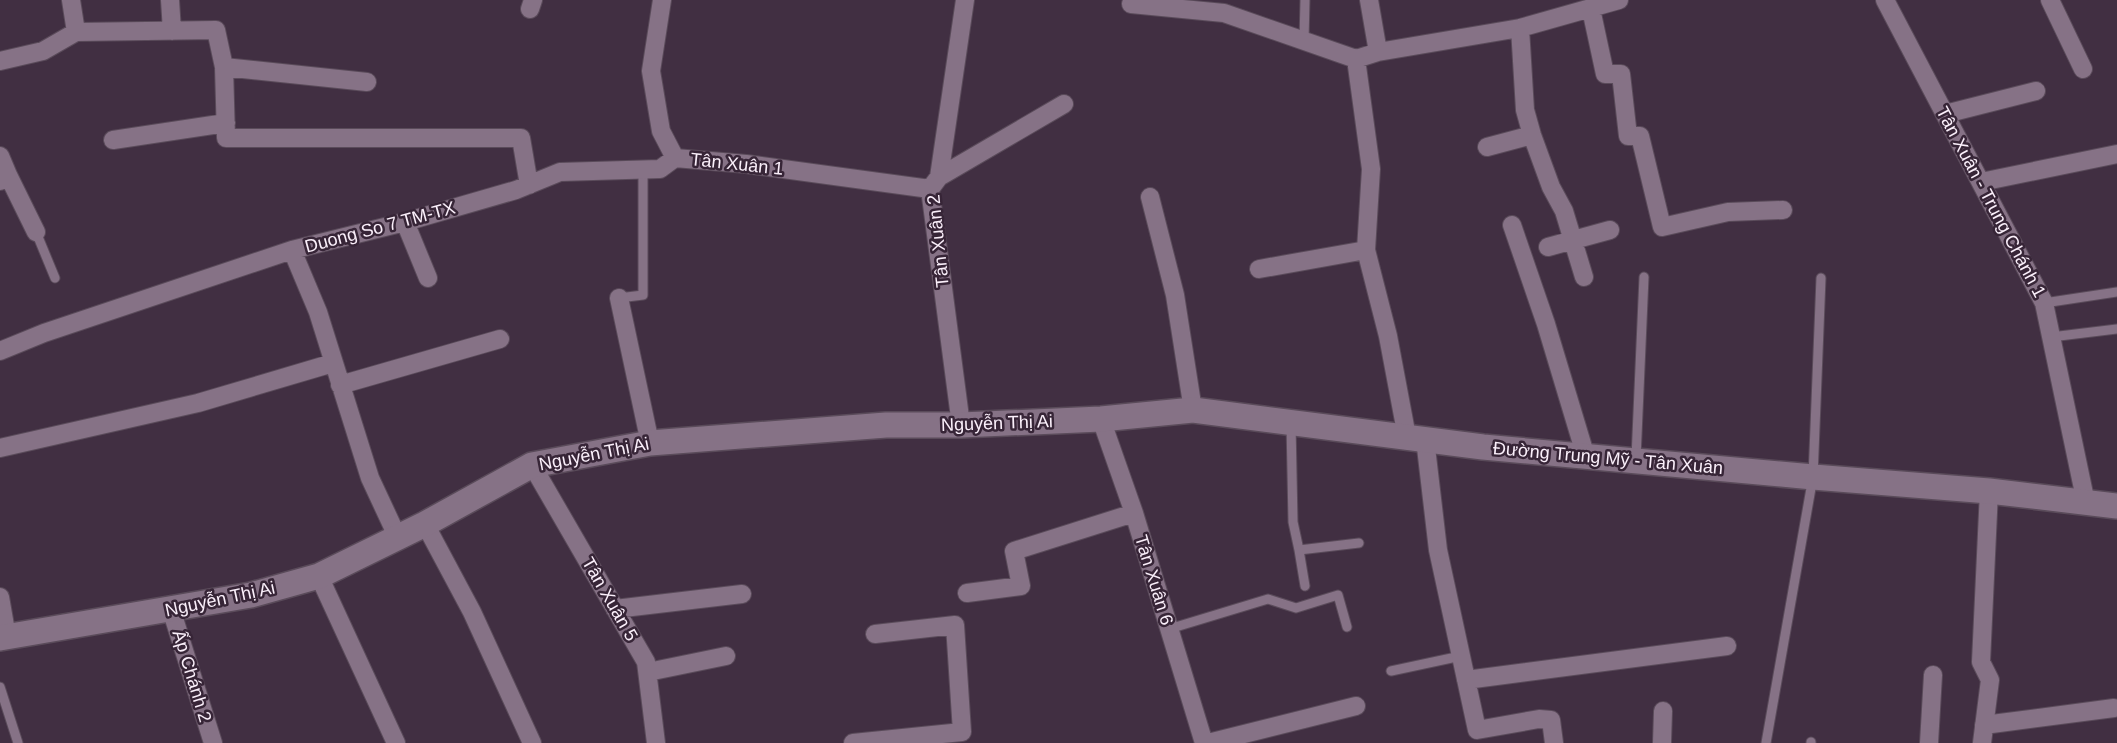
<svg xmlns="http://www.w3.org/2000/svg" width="2117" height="743" viewBox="0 0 2117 743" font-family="Arial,sans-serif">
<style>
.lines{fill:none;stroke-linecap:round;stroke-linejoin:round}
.lane-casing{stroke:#5a4b5a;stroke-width:11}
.street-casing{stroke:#5a4b5a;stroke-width:20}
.secondary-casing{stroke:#5a4b5a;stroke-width:28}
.lane{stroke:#867286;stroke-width:9}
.street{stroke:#867286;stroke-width:18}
.secondary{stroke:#867286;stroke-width:25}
.labels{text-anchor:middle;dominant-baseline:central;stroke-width:5;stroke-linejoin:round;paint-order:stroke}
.street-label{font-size:18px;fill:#faeffa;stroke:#372537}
</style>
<rect width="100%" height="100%" fill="#412f42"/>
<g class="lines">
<g class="lane-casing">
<path id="lane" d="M1304,41L1305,0
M36,232L55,278
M619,298L643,295V170
M2044,303L2117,292
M2051,337L2117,329
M1291,424L1293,522L1299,550L1359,543
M1636,458L1644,277
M1299,550L1305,586
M1169,629L1268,599L1296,608L1338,595L1347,627
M1391,671L1461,656
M0,687L18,743
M1766,743L1813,477L1821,278
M1811,743V742"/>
</g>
<g class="street-casing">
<path id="street" d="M170,0L172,31
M662,0L651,71L661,131L675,158L746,164L930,189
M1369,0L1378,52
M1885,0L2044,303L2086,503
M2050,0L2083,69
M1131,4L1224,13L1356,59L1371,169L1366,250L1388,336L1407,437
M530,9L533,0
M1591,9L1605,74H1621L1628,136H1640L1662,227L1728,212L1783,210
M1520,28L1525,110L1532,135L1551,187L1564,211L1584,277
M76,32L216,30L224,67L226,138H521L529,185
M1356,59L1378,52L1520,28L1619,0
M0,61L43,51L76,32L71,0
M224,67L367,82
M1945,114L2036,91
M113,140L226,123
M1487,147L1532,135
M0,156L8,175L0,181
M8,175L36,232
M939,177L1064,104
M1981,182L2117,154
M1150,197L1175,295L1193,410
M405,222L428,278
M1512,225L1546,324L1586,457
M1548,247L1610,230
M1259,269L1366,250
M619,298L650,443
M0,351L44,333L292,250
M340,385L500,339
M1101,419L1134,513L1204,743
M961,425L930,189L939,177L965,0
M1425,439L1438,550L1477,730L1539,719L1551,720L1554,743
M0,448L198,403L333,363
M532,465L646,662L656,743
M425,524L472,612L532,743
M397,536L370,478L318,312L292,250L405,222L516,190L560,172L660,169L675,158
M319,576L396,743
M967,593L1021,586L1014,551L1134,513
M0,597L7,637
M171,609L213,743
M615,609L742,594
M648,672L726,656
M1466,680L1727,646
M1984,725L2114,708
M853,743L962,732L955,625L875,634
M1208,743L1356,706
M1662,743L1663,711
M1929,743L1933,675
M1982,743L1990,680L1981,662L1989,491"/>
</g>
<g class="secondary-casing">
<path id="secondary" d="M0,638L251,595L319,576L425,524L532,465L650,443L886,425H961L1101,419L1193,410L1483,447L1813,477L1989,491L2117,506"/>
</g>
<use href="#lane" class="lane"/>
<use href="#street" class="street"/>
<use href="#secondary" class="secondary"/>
</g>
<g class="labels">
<g class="street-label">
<text transform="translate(737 164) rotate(6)">Tân Xuân 1</text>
<text transform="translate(1991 202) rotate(62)">Tân Xuân - Trung Chánh 1</text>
<text transform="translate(380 227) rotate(-15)">Duong So 7 TM-TX</text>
<text transform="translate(938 241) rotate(-96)">Tân Xuân 2</text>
<text transform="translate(997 423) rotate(-2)">Nguyễn Thị Ai</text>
<text transform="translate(594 454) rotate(-11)">Nguyễn Thị Ai</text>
<text transform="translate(1608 458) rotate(5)">Đường Trung Mỹ - Tân Xuân</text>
<text transform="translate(1154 580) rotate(73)">Tân Xuân 6</text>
<text transform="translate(220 599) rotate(-12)">Nguyễn Thị Ai</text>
<text transform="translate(610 599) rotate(60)">Tân Xuân 5</text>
<text transform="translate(192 676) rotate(73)">Ấp Chánh 2</text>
</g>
</g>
</svg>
